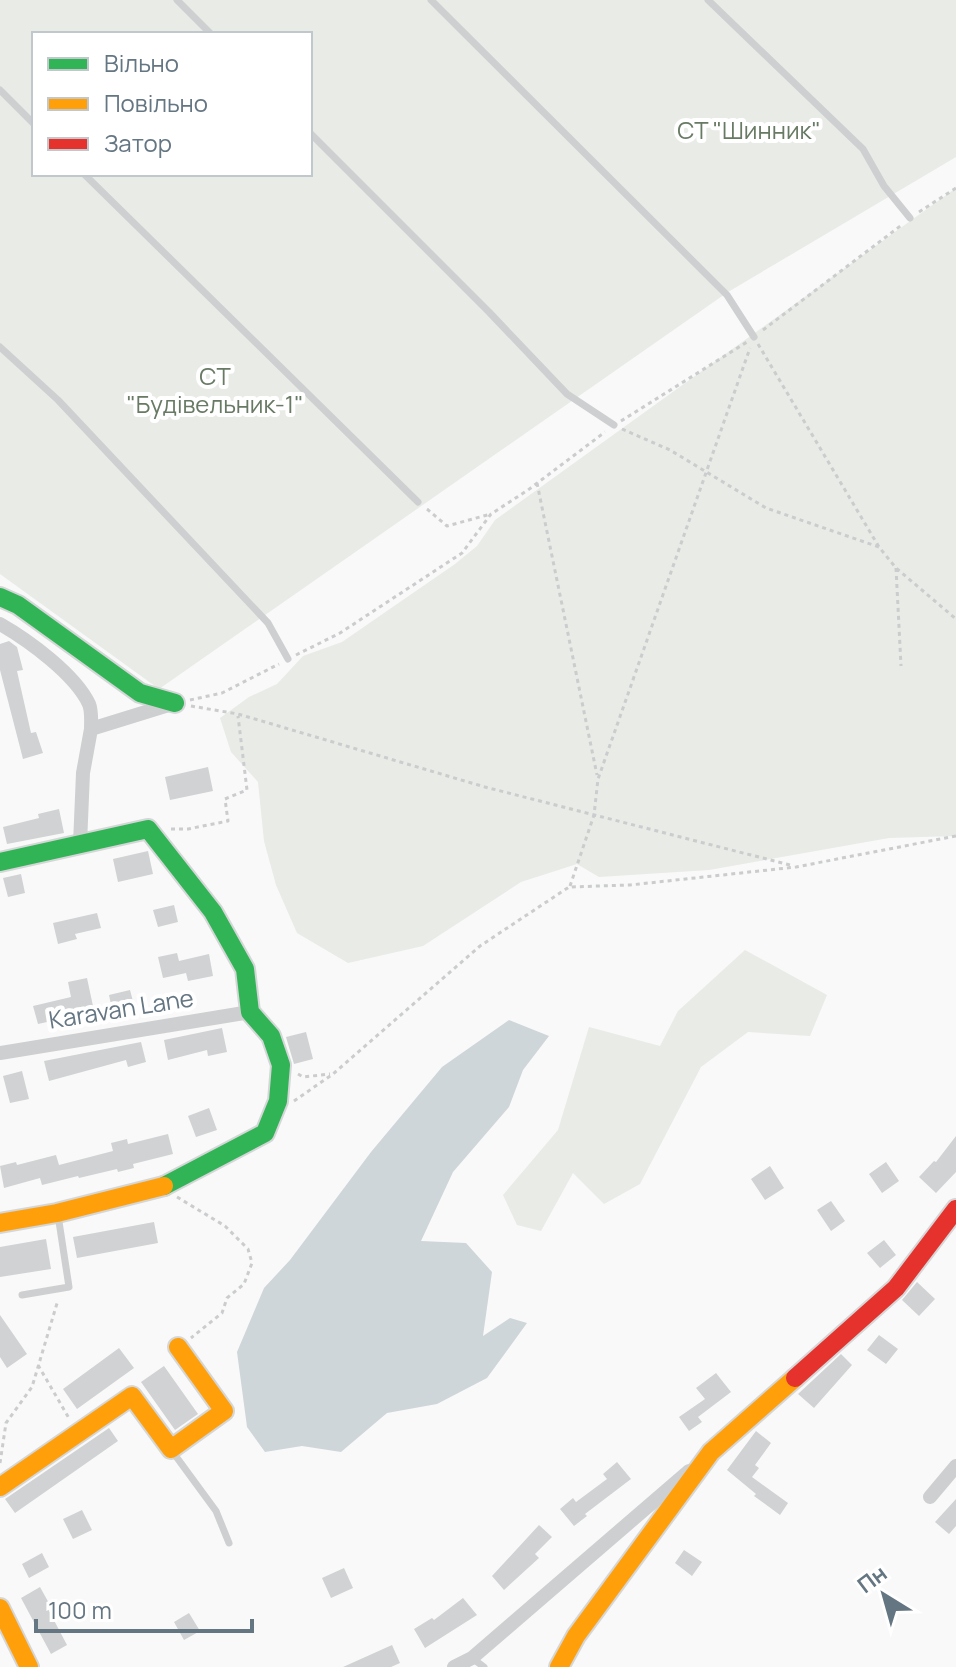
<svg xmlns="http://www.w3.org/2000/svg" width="956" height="1667" viewBox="0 0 956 1667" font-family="Manrope,sans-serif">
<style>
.green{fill:#e8ebe6;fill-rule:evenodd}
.water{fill:#ced6d9}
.building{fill:#d0d2d3}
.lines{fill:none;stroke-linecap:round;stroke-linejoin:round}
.fast-casing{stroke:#d5d6d7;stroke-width:22}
.slow-casing{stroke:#d5d6d7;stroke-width:22}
.jam-casing{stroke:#d5d6d7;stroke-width:22}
.path{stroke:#cbcccd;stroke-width:3;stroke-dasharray:4 4;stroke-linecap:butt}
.lane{stroke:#cecfd0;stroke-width:7}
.street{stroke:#cecfd0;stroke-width:14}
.fast{stroke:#30b455;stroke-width:18}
.slow{stroke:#ff9f0a;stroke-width:18}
.jam{stroke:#e5322d;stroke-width:18}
.labels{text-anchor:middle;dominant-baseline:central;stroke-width:8;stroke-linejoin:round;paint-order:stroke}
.park-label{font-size:24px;fill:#687a64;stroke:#fff}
.street-label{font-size:24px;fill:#657683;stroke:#fff}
</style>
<rect width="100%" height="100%" fill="#f9f9f9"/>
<path class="green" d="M0,0H956V157L728,292L159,689L0,574ZM34,34H310V174H34Z
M956,188V836L889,838L709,870L599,877L577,864L521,882L423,946L348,963L297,933L276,885L264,841L258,782L231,752L220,718L249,697L277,684L303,656L342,642L455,564L477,546L495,520Z
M745,950L827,995L810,1036L748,1032L701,1067L640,1184L604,1204L573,1173L541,1231L517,1225L503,1195L558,1130L589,1027L660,1046L678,1011Z"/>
<path class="water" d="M509,1020L549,1036L523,1070L509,1107L453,1172L421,1241L466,1243L492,1272L483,1336L510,1318L527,1323L487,1378L437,1404L387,1413L341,1452L302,1446L265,1452L247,1427L237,1352L264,1288L290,1260L371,1152L442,1067Z"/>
<path class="building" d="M9,641L17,647L23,670L17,671L31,733L36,732L43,753L23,759L0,670V644Z
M208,767L213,791L170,800L165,777Z
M59,809L64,833L7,844L3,827L39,818L38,814Z
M148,851L153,874L118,882L113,859Z
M21,874L25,893L8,897L3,878Z
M174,905L178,922L158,927L153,910Z
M97,913L101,928L75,934L77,939L58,944L53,923Z
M177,953L179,961L209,954L213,976L188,981L186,973L163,978L158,957Z
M87,978L93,1006L55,1015L56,1020L38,1024L33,1006L71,997L68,982Z
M130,990L135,1009L113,1014L109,995Z
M222,1028L227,1052L208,1056L207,1050L168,1060L164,1040Z
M306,1032L313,1059L294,1064L286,1037Z
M141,1042L146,1062L128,1067L126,1060L49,1081L44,1061Z
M22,1071L29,1099L10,1103L3,1076Z
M209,1108L217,1130L196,1137L188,1116Z
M168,1134L173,1154L133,1164L134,1168L118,1172L117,1169L79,1178L78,1176L42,1185L40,1178L4,1188L0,1166L16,1162L17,1165L56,1155L59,1165L113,1151L111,1143L127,1139L128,1144Z
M956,1136V1172L936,1193L919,1177L934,1161L936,1162Z
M886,1162L899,1181L882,1193L869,1174Z
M770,1166L784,1188L765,1200L751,1179Z
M831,1201L845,1221L831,1231L817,1210Z
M154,1222L158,1243L77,1258L73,1237Z
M46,1239L51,1269L0,1277V1247Z
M884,1240L896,1255L880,1268L867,1253Z
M917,1282L935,1299L919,1316L902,1300Z
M0,1315L27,1354L7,1368L0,1357Z
M879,1335L898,1349L886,1364L867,1350Z
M119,1348L134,1368L77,1409L63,1389Z
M841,1354L852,1365L814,1408L798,1394Z
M164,1366L198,1414L175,1430L141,1382Z
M716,1373L731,1392L698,1417L702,1422L689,1431L679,1417L705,1399L696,1388Z
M109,1428L118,1441L15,1513L5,1499Z
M756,1431L771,1443L755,1465L759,1468L752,1477L788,1503L780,1515L754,1496L756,1494L727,1470Z
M617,1462L631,1479L585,1514L587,1516L574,1526L560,1509L573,1498L576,1502L607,1479L603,1474Z
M956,1499V1526L949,1534L935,1522Z
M82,1510L92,1530L73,1539L63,1519Z
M539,1525L552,1537L535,1554L539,1558L504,1590L492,1576Z
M684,1550L702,1562L692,1576L675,1563Z
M42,1553L49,1567L29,1578L22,1564Z
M344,1568L353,1588L331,1598L322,1578Z
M40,1587L50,1605L47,1607L67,1645L51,1654L21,1598Z
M463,1598L477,1615L425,1648L414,1629L432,1618L434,1620Z
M189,1613L200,1631L184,1640L174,1622Z
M392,1645L400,1663L391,1667H343Z"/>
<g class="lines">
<g class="fast-casing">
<path id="fast" d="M0,597L18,605L140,693L175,703
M0,862L148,829L213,912L245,969L250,1012L271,1036L281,1065L278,1101L265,1133L164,1186"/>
</g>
<g class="slow-casing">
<path id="slow" d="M0,1223L57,1213L164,1186
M0,1487L132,1396L171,1449L224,1411L178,1347
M0,1608L29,1667
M559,1667L576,1636L711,1452L795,1378"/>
</g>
<g class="jam-casing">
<path id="jam" d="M795,1378L896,1288L956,1209"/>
</g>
<path class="path" d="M919,212L956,188
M763,330L903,224
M758,344L879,547L896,568L956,619
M621,421L747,342
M622,429L670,450L766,508L879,547
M537,483L597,775
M427,509L447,526L491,514
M896,568L901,666
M296,655L340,633L462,553L491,514L528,490L605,432
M190,700L222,693L279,664
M191,706L238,714L485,787L790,865
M171,829H188L228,821L225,799L247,790L238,716
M570,886L594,815L598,779L750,348
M298,1074L303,1077L330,1074
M294,1101L333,1074L480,946L569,887L630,885L796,867L956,836
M177,1197L225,1226L248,1249L252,1263L244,1284L227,1298L222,1313L191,1338
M38,1365L70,1420
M0,1463L6,1423L32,1387L58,1300"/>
<path class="lane" d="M177,0L211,34
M431,0L727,295L754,337
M708,0L863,149L884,186L910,218
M0,90L34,124
M310,133L489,312L567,394L614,425
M84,174L418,502
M0,347L58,400L268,623L288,659
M22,1295L69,1287L58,1215
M172,1451L216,1511L229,1543
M472,1658L484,1667"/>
<path class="street" d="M0,624C28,640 75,674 89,704C92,711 91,722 91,729
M80,844L83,773L91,729L175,703
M0,1053L250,1012
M930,1497L956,1466
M454,1667L472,1658L689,1471"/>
<use href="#fast" class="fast"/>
<use href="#slow" class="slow"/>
<use href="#jam" class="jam"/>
</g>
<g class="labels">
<g class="park-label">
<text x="749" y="129">СТ "Шинник"</text>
<text x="215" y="375">СТ<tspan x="215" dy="28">"Будівельник-1"</tspan></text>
</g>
<g class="street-label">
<text transform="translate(121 1008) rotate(-9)">Karavan Lane</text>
</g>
</g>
<rect x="32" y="32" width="280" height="144" fill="#ffffff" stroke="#c1c8cd" stroke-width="2"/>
<rect x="48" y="58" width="40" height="12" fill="#30b455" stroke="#c1c8cd" stroke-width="2"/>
<text x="104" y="72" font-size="24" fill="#657683">Вільно</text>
<rect x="48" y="98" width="40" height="12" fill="#ff9f0a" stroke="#c1c8cd" stroke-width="2"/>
<text x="104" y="112" font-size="24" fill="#657683">Повільно</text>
<rect x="48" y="138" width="40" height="12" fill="#e5322d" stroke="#c1c8cd" stroke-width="2"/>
<text x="104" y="152" font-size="24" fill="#657683">Затор</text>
<g transform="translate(884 1595) rotate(323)" stroke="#ffffff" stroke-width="6" paint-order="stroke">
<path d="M0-6L14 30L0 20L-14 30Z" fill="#657683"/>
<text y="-12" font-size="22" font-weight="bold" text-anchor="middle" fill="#657683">Пн</text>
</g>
<path d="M36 1619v12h216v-12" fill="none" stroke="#657683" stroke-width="4"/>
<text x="48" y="1619" font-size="24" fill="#657683" stroke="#ffffff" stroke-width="6" paint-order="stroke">100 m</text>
</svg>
